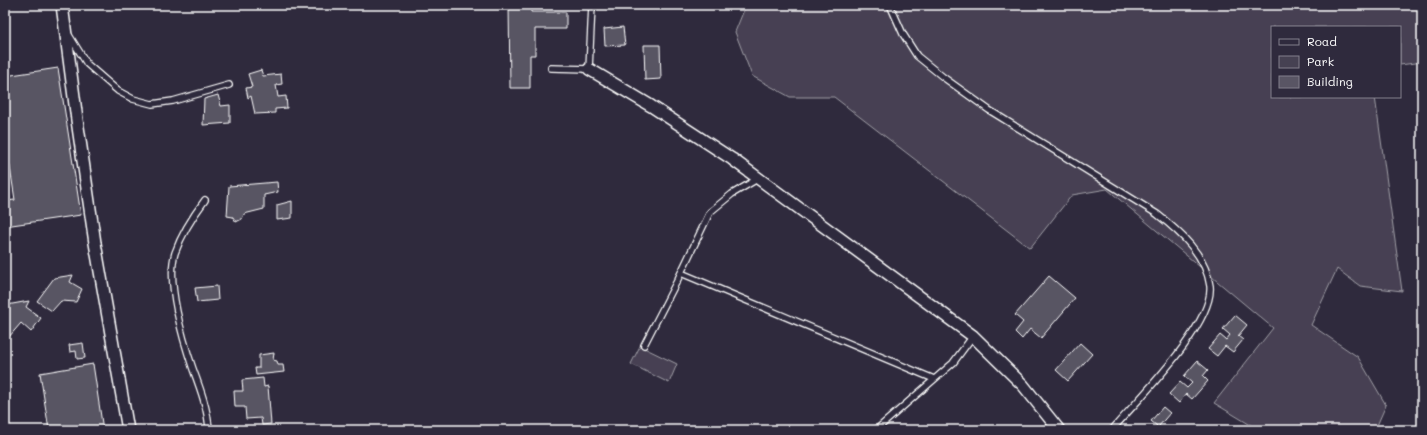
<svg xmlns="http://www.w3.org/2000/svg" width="1427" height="435" viewBox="0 0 1427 435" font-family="Mali,sans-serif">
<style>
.green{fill:#464152;stroke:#a2a0a8}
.building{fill:#595564;stroke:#fff}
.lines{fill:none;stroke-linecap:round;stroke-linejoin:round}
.service-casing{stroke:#fff;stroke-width:8}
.minor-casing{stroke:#fff;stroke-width:14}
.service{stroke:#2f2a3d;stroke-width:5.5}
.minor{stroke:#2f2a3d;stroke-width:11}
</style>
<rect width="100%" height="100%" fill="#2f2a3d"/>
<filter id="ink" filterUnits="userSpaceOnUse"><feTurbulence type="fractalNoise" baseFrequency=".025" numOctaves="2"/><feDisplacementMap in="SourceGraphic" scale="8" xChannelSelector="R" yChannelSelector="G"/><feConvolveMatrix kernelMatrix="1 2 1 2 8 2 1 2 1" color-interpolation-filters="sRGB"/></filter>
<g filter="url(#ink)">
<path class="green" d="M746,5H1422V62L1400,65V27H1272V97H1375L1402,291L1360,286L1337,269L1311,325L1358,357L1386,405L1375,430H1259L1214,403L1273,328L1107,189L1072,195L1030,248L834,97H790L752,76L735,32Z
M640,346L677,364L669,383L631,364Z"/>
<path class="building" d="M509,5H531V12H566V29H535V55H530V88H510Z
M607,5H626V9L607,10Z
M623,27L625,45L605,46L604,29Z
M644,45H660L661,79L645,80Z
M58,68L81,215L5,226V201L15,200L5,134V76Z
M261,70L263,76L281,74L282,84L276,85L278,97L286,96L287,108L275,109V113L255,114L251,96L248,98L246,88L252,87L248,74Z
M218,95L221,106L230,105V123L203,125L204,99Z
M277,182L278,192L264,195V209L244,214L242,219L236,222L233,217L227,216L229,186Z
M292,201V218L277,220V205Z
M73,275L70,282L82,289L76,302L61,301L52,311L37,301L54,278Z
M1049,276L1075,298L1041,338L1030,329L1022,339L1015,332L1023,322L1015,315Z
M217,286L218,300L197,302L195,288Z
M29,301L26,307L41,318L31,332L21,323L8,338L5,336V308L7,305Z
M1235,315L1247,325L1238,336L1243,340L1233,352L1225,346L1217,356L1208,349L1220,335L1226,340L1230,335L1223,329Z
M83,343L85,358L77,359L76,351L70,352L69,345Z
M1080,343L1092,354L1068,381L1056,370Z
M274,353L273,360L277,361L278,365H283L284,372L256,375L255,368H259V355Z
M1197,361L1208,370L1203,376L1208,381L1192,399L1186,394L1179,403L1169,394L1180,382L1187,388L1192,383L1184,376Z
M93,364L103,430H49L40,373Z
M263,378L264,387L268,386L271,424L262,425L261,418L246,419L245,407H235L234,391H243L242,380Z
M1163,407L1170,413L1159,426L1163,430H1153L1157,426L1151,421Z"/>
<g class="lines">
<g class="service-casing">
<path id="service" d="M890,5L903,34L917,56L943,77L989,110L1157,214C1180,232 1206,255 1210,286C1214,325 1137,400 1112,430
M69,35L87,64L118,91L133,99L152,104L173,101L229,85
M551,68L589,69L592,5
M205,200C193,216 182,233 175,253C166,282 183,340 193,369C200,388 208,409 209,430
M681,273L934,379
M644,345L678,279L710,212L732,194L759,178
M876,430L953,363L973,336"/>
</g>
<g class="minor-casing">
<path id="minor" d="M62,5L77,120L95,243L128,430
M589,69L651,106L732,159L973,336L1023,385L1059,430"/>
</g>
<use href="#service" class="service"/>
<use href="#minor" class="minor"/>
</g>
</g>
<rect width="1427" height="435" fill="none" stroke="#2f2a3d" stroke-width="20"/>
<rect x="10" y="10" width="1407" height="415" fill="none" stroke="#fff" stroke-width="1.5" filter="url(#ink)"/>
<rect x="1271" y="26" width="130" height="72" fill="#2f2a3d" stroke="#827f8b"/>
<rect x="1279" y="39" width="20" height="6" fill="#2f2a3d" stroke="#827f8b"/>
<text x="1307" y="46" font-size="12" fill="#ffffff">Road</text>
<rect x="1279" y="56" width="20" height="12" fill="#464152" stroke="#827f8b"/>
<text x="1307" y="66" font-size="12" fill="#ffffff">Park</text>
<rect x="1279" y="76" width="20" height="12" fill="#595564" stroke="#827f8b"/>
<text x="1307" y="86" font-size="12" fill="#ffffff">Building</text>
</svg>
